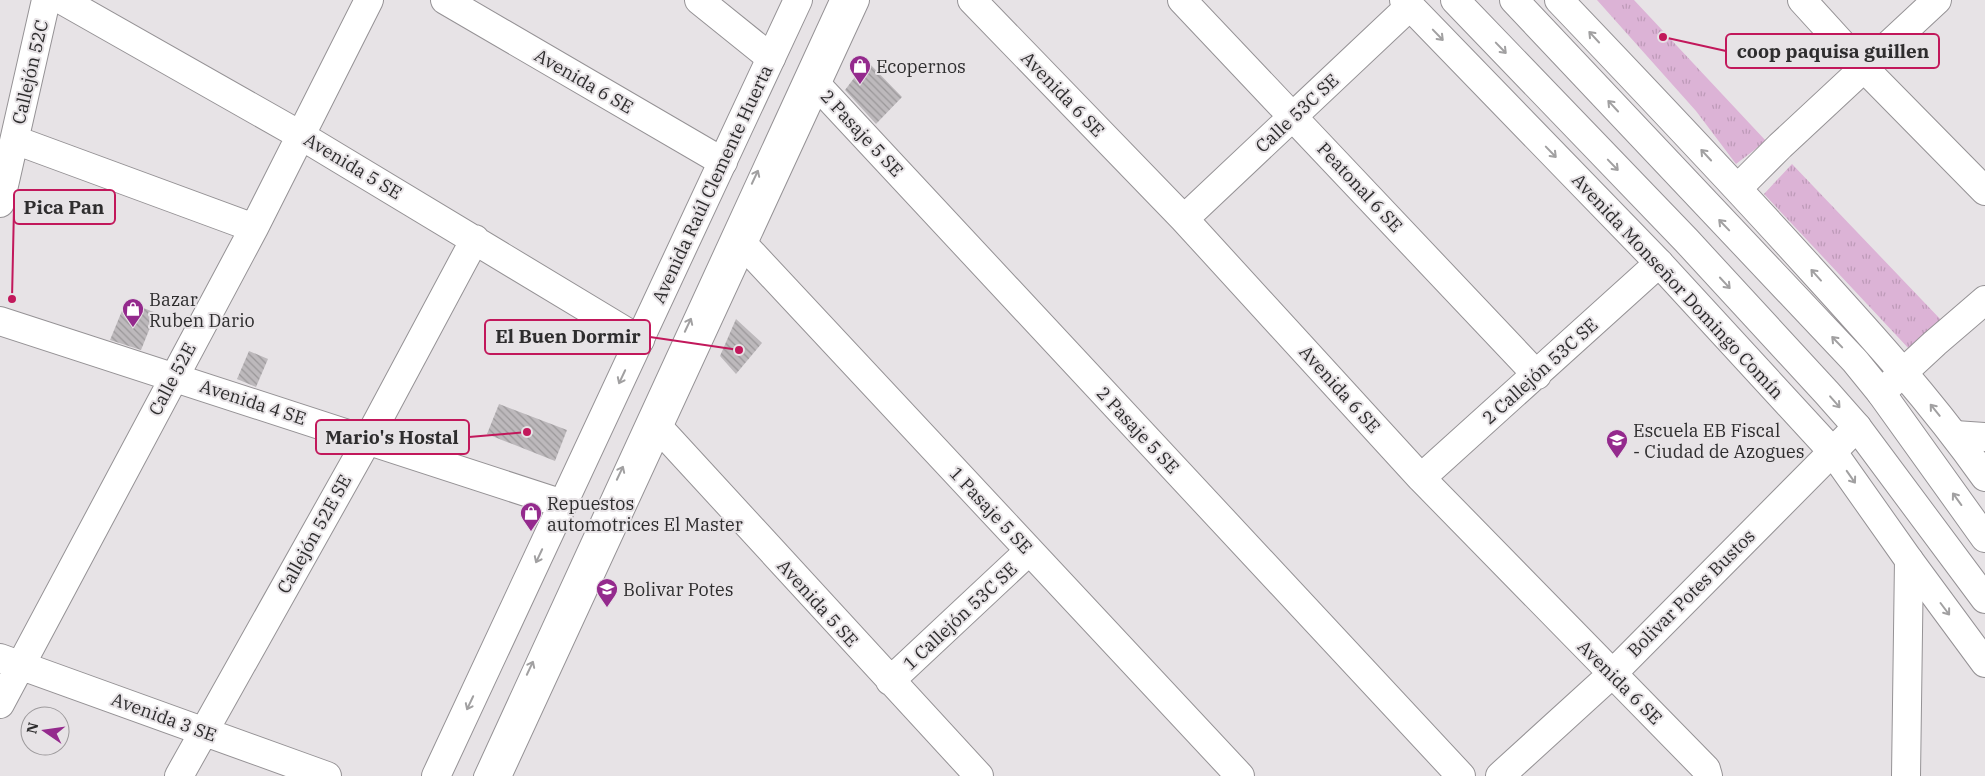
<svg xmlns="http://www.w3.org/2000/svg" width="1985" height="776" viewBox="0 0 1985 776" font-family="'IBM Plex Serif',serif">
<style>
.grass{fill:url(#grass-tufts)}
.building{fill:url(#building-back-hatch)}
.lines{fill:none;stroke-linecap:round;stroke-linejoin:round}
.service-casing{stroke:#959295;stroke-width:16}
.minor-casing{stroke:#959295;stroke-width:30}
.secondary-casing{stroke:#959295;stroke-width:30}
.service{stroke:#fff;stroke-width:14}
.minor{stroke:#fff;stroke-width:28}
.secondary{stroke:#fff;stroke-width:28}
.oneway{stroke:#a1a0a1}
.labels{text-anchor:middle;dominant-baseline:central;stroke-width:4;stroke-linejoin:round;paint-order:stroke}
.poi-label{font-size:18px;fill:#2e2d2e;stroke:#e7e3e6;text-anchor:start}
.street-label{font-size:18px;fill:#2e2d2e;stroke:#e7e3e6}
.leader{fill:none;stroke:#c2185b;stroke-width:2}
.callout-dot{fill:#c2185b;stroke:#e7e3e6;stroke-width:2}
.callout{fill:#e7e3e6;stroke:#c2185b;stroke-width:2}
.callout-label{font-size:19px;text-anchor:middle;font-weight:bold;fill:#2e2d2e}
</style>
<defs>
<pattern id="grass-tufts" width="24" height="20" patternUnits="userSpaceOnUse" patternTransform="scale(1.25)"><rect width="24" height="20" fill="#dcb3d6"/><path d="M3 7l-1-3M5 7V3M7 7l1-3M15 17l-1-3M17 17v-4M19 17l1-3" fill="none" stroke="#bd9ab8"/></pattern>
<pattern id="building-back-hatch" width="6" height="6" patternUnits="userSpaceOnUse" patternTransform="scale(1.25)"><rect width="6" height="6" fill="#bdb9bc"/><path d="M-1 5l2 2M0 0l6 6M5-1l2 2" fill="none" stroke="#9a9799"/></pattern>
</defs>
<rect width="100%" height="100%" fill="#e7e3e6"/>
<path class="grass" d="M1597,0H1634L1766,141L1736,164L1696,111Z
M1792,164L1943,322L1911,351L1764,194Z"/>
<path class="building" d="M867,61L902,97L876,124L845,90Z
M126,301L156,313L141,350L110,340Z
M736,319L762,343L736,374L720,356Z
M249,351L268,359L256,387L237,379Z
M499,404L567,430L555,461L487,434Z"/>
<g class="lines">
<g class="service-casing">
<path id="service" d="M481,776L837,0"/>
</g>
<g class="minor-casing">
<path id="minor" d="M62,0L300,135L640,340
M445,0L723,162
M699,0L771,58
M972,0L1184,219L1421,478L1706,769L1708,776
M1182,0L1537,375
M1802,0L1863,67L1985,191
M816,84L1461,776
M15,140L254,228
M1738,188L1780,146L1937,0
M0,203L46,0
M1184,219L1410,6
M743,244L1240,776
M0,321L563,504
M1881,393L1935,343L1985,300
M659,428L979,776
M1955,435L1985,437
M1421,478L1659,263
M0,658L327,776
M890,681L1029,551
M0,704L254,228L369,0
M179,776L368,439L475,239
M1500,776L1612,674L1857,427
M1906,776L1909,560"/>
</g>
<g class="secondary-casing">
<path id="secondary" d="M1404,0L1659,263L1832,451L1909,560L1985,663
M1455,0L1686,240L1827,393L1857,427L1985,599
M1514,0L1855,361L1881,393L1985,538
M1559,0C1644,89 1728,177 1810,268C1872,336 1931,401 1985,477
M436,776L798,0
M497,776L855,0"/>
</g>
<use href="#service" class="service"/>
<use href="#minor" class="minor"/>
<use href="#secondary" class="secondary"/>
</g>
<defs><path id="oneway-shaft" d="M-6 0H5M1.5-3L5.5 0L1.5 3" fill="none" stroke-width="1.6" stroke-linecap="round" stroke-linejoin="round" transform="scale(1.25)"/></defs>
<g class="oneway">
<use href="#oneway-shaft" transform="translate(1438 35) rotate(46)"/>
<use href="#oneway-shaft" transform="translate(1594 37) rotate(-133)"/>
<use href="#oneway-shaft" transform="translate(1501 48) rotate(46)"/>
<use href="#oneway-shaft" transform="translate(1613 106) rotate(-133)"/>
<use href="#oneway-shaft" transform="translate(1551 152) rotate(46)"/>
<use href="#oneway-shaft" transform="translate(1706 155) rotate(-133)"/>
<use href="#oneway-shaft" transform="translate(1613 165) rotate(46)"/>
<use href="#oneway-shaft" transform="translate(755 177) rotate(-65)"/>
<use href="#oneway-shaft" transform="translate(1724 225) rotate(-134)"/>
<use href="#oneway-shaft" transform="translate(1816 275) rotate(-132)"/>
<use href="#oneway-shaft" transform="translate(1725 283) rotate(47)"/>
<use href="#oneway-shaft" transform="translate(688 325) rotate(-65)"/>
<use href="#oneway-shaft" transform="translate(1837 342) rotate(-134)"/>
<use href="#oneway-shaft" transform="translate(622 377) rotate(115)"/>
<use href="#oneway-shaft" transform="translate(1835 402) rotate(49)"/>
<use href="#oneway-shaft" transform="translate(1935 410) rotate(-129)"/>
<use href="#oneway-shaft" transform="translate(620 473) rotate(-65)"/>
<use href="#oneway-shaft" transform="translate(1851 477) rotate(55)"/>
<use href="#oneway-shaft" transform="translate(1957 499) rotate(-126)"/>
<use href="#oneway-shaft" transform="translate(539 556) rotate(115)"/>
<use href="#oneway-shaft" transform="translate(1945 609) rotate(53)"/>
<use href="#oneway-shaft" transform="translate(530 668) rotate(-65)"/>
<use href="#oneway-shaft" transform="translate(470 703) rotate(115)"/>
</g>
<defs>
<g id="shop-pin" transform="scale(1.125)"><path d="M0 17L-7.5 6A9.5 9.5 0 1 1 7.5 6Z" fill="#942a8d" stroke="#e7e3e6"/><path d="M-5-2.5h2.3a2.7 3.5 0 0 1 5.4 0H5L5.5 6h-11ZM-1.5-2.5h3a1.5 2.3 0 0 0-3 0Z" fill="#fff"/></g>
<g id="school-pin" transform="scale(1.125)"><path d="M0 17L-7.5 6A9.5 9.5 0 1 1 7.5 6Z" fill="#942a8d" stroke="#e7e3e6"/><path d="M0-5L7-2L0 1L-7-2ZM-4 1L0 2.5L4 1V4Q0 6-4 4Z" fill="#fff"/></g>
</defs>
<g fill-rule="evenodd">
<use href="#shop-pin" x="860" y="66"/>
<use href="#shop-pin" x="133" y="309"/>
<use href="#school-pin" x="1617" y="440"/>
<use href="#shop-pin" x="531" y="513"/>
<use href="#school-pin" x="607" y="589"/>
</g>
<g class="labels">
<g class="poi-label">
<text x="876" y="66">Ecopernos</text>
<text x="149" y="299">Bazar<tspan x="149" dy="21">Ruben Dario</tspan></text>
<text x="1633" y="430">Escuela EB Fiscal<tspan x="1633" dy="21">- Ciudad de Azogues</tspan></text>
<text x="547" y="503">Repuestos<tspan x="547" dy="21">automotrices El Master</tspan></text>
<text x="623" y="589">Bolivar Potes</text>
</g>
<g class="street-label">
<text transform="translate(30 72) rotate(-77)">Callejón 52C</text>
<text transform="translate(584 81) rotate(30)">Avenida 6 SE</text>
<text transform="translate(1063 94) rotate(46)">Avenida 6 SE</text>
<text transform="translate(1297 113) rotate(-43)">Calle 53C SE</text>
<text transform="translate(862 133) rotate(47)">2 Pasaje 5 SE</text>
<text transform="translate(353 166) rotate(31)">Avenida 5 SE</text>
<text transform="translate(712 184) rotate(-65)">Avenida Raúl Clemente Huerta</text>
<text transform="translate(1360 187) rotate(47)">Peatonal 6 SE</text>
<text transform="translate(1678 286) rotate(47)">Avenida Monseñor Domingo Comín</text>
<text transform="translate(1540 371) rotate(-42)">2 Callejón 53C SE</text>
<text transform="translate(172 379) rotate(-62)">Calle 52E</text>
<text transform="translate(1340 389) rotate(48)">Avenida 6 SE</text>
<text transform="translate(253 402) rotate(18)">Avenida 4 SE</text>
<text transform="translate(1138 430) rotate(47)">2 Pasaje 5 SE</text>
<text transform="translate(991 510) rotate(47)">1 Pasaje 5 SE</text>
<text transform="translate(314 534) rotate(-61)">Callejón 52E SE</text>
<text transform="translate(1691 593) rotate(-45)">Bolivar Potes Bustos</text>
<text transform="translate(818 603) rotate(48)">Avenida 5 SE</text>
<text transform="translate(960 616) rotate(-43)">1 Callejón 53C SE</text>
<text transform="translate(1620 682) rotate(45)">Avenida 6 SE</text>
<text transform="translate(164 717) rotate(20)">Avenida 3 SE</text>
</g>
</g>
<path class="leader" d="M1663 37L1726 51M12 299L14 207M739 350L650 337M527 432L469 437"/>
<g class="callout-dot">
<circle cx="1663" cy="37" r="5"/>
<circle cx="12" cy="299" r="5"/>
<circle cx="739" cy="350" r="5"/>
<circle cx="527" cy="432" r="5"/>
</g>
<g class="callout">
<rect x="1726" y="34" width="213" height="34" rx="5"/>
<rect x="14" y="190" width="101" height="34" rx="5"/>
<rect x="485" y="320" width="165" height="34" rx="5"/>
<rect x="316" y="420" width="153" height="34" rx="5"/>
</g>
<g class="callout-label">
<text x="1833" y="58">coop paquisa guillen</text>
<text x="64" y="214">Pica Pan</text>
<text x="568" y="343">El Buen Dormir</text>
<text x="392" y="444">Mario's Hostal</text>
</g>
<g transform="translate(45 731) rotate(283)"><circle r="24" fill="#e7e3e6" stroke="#9d9a9c"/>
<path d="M0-4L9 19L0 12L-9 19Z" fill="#942a8d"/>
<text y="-8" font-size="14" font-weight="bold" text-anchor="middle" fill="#2e2d2e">N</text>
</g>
</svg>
